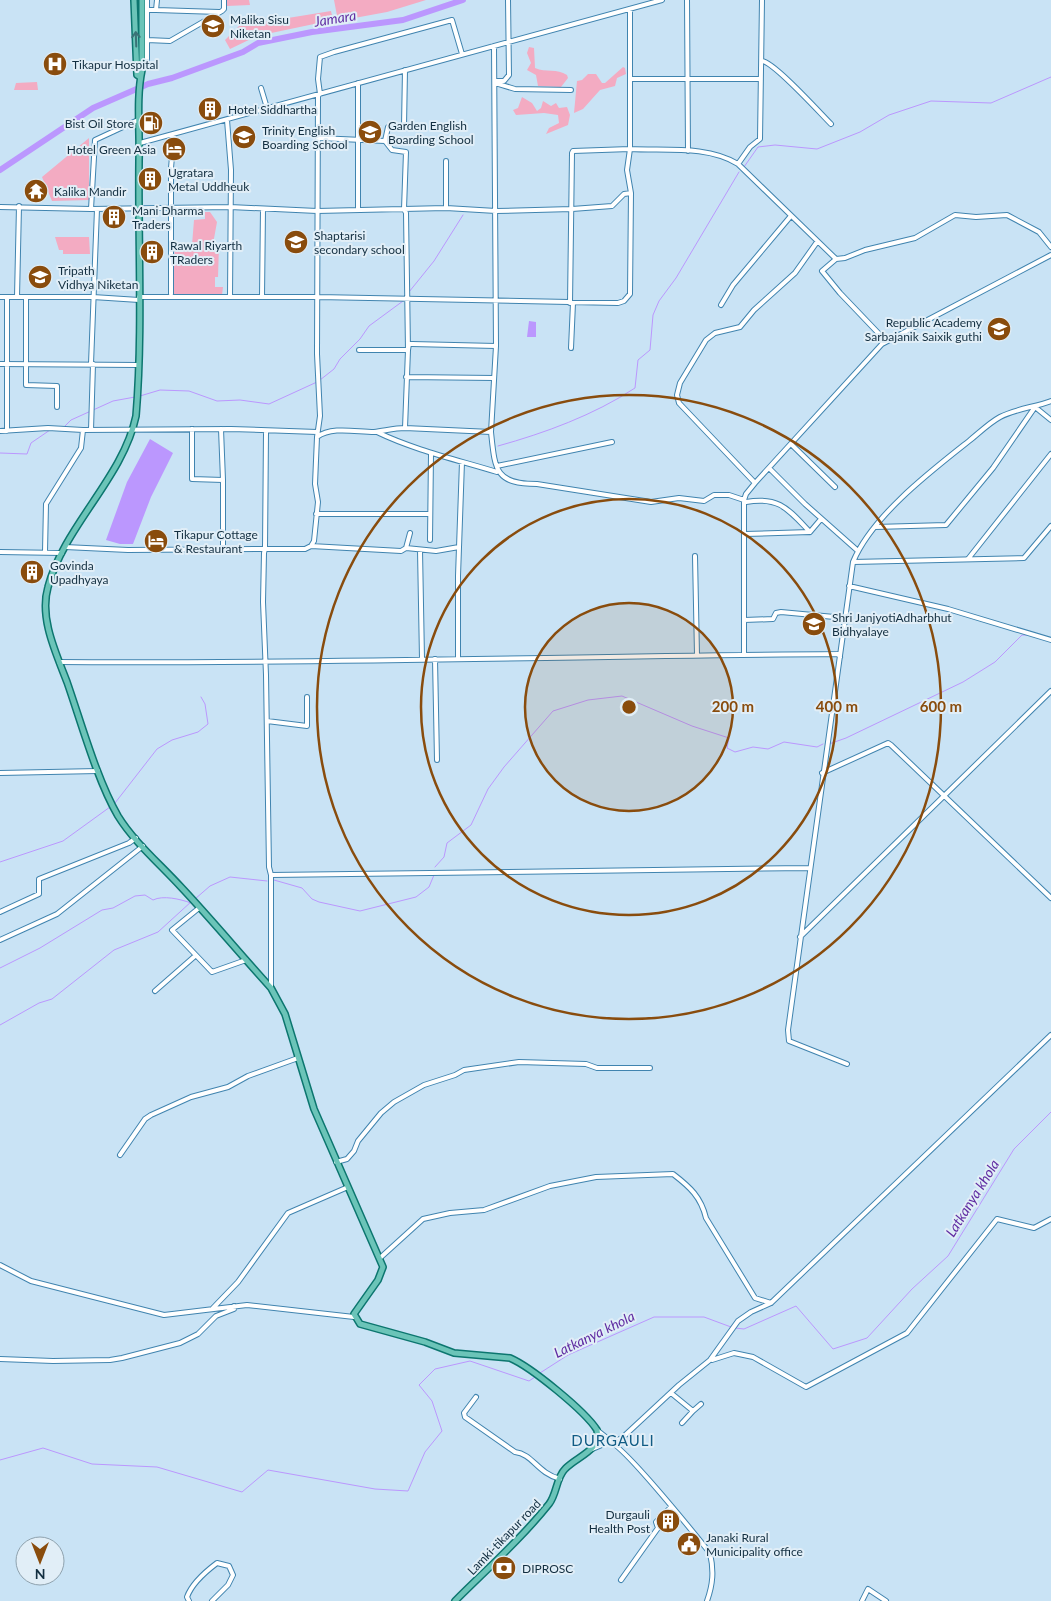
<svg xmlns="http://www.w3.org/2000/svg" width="1051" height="1601" viewBox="0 0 1051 1601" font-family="Lato,sans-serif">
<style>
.green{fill:#f3abc2}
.water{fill:#bb97fe}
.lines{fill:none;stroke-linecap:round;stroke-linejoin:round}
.stream{stroke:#bb97fe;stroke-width:1}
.river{stroke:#bb97fe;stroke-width:6}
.minor-casing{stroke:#4084af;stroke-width:6}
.major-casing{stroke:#0c766f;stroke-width:8}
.minor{stroke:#fff;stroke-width:4}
.major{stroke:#6bc4b8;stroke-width:5}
.oneway{stroke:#3b7277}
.ring{fill:none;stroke:#894c0d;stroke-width:2.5}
.labels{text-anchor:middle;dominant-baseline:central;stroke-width:4;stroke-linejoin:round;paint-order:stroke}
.poi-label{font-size:12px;fill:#132f41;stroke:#e1eef7;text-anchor:start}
.street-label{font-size:12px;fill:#132f41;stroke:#e1eef7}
.water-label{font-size:14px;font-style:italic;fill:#602ca2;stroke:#e1eef7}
.quarter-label{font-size:15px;letter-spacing:1px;fill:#115c84;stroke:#e1eef7}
.centre{fill:#894c0d;stroke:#e1eef7;stroke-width:2.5}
.ring-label{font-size:15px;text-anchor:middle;font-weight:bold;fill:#894c0d;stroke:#e1eef7;stroke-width:4;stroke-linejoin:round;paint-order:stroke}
</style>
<rect width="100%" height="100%" fill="#c9e3f5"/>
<path class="green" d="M227,0H249L250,5L227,6Z
M334,0H426L387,12L338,21Z
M331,11L333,20L257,36L230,49L225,40L239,26Z
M529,47L534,48L535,68C546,73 557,68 567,75L568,78L561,87L538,86L536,75L527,70L531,63L527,53Z
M623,67L625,68L626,74L617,78L615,86L600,90L583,109L574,113L577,81L582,80L588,74H596L602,83H605Z
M37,82L38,90H14L16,83Z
M522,97L532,103L537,111L541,108L543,101L551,106L556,103L559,108L567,107L570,115L568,125L546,134L549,128L559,123L558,115L544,113L516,115L513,110L518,108Z
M89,138V200L52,201L42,177Z
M205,212H210L217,222L213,244L219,245L218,277H215V287H223L222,295H173L175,242L192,245L194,220L205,219Z
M55,237H89L90,254H63V250H59Z"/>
<path class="water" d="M529,321L536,322V337H527Z
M150,439L173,453L151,497L133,544H120L106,540L127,482Z"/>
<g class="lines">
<path class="stream" d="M744,167L758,147L775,145L817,149L860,132L889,115L931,101L991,103L1051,77
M409,292L434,261L463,215
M320,380L334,369L340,359L360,339L369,326L403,301
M140,396L160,390L189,391L217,401L240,400L269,404L317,382
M63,428L71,420L113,401L135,397
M498,446C545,433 594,415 635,388L638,360L650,350L653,315L659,301L676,278L739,172
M0,453L27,454L31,443L50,430
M829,744L846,738L963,682L995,662L1022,635H1027
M115,803L157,749L172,740L198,732L208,724L205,704L201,697
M0,862L63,841L110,807
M435,867L444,857L447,843L471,825L488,789L504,767L553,711L588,700L622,696L692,726L729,738L727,748L735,752L753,747L768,749L784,742L817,747L823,744
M274,880L302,888L312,899L319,902L360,911L416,897L429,887L434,875
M195,899L210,886L230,877L267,881
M0,968L40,948L102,910L113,908L135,896L145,895L153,900C163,895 180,899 191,903
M0,1025L39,1003L52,999L114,950L158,932L192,901
M735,1328L744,1329L796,1306L833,1349L867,1338L912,1289L948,1256L1014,1149L1051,1112
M540,1373L568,1355L654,1317H704L731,1327
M0,1460L43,1448L92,1464L157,1467L242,1492L268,1470L375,1489L408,1491L425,1452L442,1431L432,1401L419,1385L435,1369L470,1361L529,1381L535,1377"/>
<path class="river" d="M0,170L93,108L148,84L172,78L243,52L258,43L312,32L403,20L463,0"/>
<g class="minor-casing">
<path id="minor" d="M147,0V10H156
M157,0L156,10L219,12
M687,0L688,151
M630,9V149C665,151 707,145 738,164L836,259
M147,40V10
M762,61C774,62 820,113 831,124
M142,65L147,62V40L170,41L222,11L224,9V0
M630,79H761
M495,81H504L509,75L508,0
M495,83L515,89L571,90
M261,88L267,108
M320,94L318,79L320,57L334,52L452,20L462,54
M138,120L95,140L91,209L230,207L317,211L446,208L496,211L572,209L612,206L624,194L631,193L627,170L630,149L573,151L572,153L570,303
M227,120L231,170L230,297
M318,138L385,141L388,127L404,126L405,70
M140,143L662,0
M446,161V208
M738,164L750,147L760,139L762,0
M0,207L91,209
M358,210V83
M171,294V168L174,134
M0,297H93L139,300
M17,297L19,206
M26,297V385L57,386V407
M139,297H318L618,303L624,301L630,294L631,193
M262,297L263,209
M721,305L733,285L790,217
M882,344L883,338L840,293L822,271L836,259L845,258L865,250L915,238L955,215L976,217L1007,215L1039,232L1051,247
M571,348L573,303
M359,350H408L409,344H412L496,346
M0,364L138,365
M91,364L97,209
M406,377L494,378
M405,428L491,432C495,470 495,484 537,484L651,502L679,498L704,501L714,495H729L744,500L746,494L755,483L882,344L1051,255
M192,429V479L223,480V549
M221,429L223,480
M91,430L93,364
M0,431L48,428L83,430L231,429L317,432
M7,431V297
M377,432C414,450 458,460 497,472
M491,432L496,346L494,46
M317,437L320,416L317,354L318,95
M791,444L835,487
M497,466L612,442
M769,468L805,504L858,551
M755,483L679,403L677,395L680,383L706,340L715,333L740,327L754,310L795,273L817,242
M744,500V655
M746,502C779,496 788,509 810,532
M316,514H429
M875,527L946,525L993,468L1035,407L1051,420
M745,534L810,532L821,519
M430,540L431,454
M311,546L401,551L406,548L410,533
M65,547L128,550L265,549L266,432
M406,548L436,551L459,547
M420,550L422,659
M0,552L62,553
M45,552L46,504L81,448L83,430
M695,556L697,655
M968,559L1051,454
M853,562L1024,558L1051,526
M849,586L948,609L1051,640
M744,620L773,619L776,613L781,612L845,618
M458,658V576L462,462
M435,659L437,760
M59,662C319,664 578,656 838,654L840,657
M267,721L307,726V697
M0,773L98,771
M822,773L888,743L891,745L1051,898
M271,875L809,868
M199,908L172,930L212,972L246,960
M0,912L39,894V879L129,843L136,838
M800,937L1051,691
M0,940L57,914L143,846
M271,988V875L269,867L266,675L263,602L264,553L265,549H305L311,546L314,541L318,502L315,484L317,437C332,426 356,432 374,432C384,431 394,428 405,428L408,350L406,213L404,209L406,152L392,150L385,141
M155,991L195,956
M847,1064L789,1041L788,1030L853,562C872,516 931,471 969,441C979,433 989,423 1000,417C1015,409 1035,407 1051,401
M120,1155L145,1119L151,1115L191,1097L228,1087L248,1076L298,1058
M336,1162L347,1159L354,1151L358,1141L381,1113L394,1102L424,1085L455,1075L464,1070L519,1062L586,1064L597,1068H650
M380,1258L423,1219L450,1213L484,1210L550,1186L596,1177L673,1174C690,1187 701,1197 706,1218L755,1298L771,1303
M0,1265L31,1281L164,1315L247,1305L354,1317
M213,1308L238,1282L288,1213L348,1187
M0,1359L53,1361L110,1360L122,1358L180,1343L198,1334L216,1316L234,1309V1306
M712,1360L734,1353L753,1357L806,1387L907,1333L997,1219L1034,1228L1051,1219
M671,1393L693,1411L682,1423
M476,1397L464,1413L465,1417L515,1452C533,1454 537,1473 560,1479
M693,1411L701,1404
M597,1430L612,1442L622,1438L679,1385L710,1360L738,1321L751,1312L771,1303L1051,1035
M590,1450L609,1442C621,1442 697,1537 710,1553C714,1571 713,1584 707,1601
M621,1580L658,1528L656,1522L671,1507
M189,1601L187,1597C192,1583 205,1572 217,1563L229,1566L233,1575L228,1585L212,1601
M862,1601L868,1589L886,1601"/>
</g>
<g class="major-casing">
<path id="major" d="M134,0L137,75L140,77
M142,0V70C136,99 140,130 139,161C138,246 143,332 136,416C123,478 64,526 48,587C39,618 56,653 67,682C81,722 97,780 118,816C134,842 160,864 181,887C212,920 241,955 271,988L285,1014L314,1109L383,1267L378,1280L354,1314L360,1324L425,1342L454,1353L510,1358C531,1367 585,1411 597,1430C601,1451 577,1456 565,1469C556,1478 557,1494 549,1504C521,1539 487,1569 455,1601"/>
</g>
<use href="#minor" class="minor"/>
<use href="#major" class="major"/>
</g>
<defs><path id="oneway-shaft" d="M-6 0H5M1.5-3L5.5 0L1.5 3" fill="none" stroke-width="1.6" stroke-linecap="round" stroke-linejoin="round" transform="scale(1.25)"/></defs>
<use class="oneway" href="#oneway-shaft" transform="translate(136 39) rotate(-92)"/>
<circle cx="629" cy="707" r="104" fill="#894c0d" fill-opacity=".12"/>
<g class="ring">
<circle cx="629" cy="707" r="104"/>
<circle cx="629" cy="707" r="208"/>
<circle cx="629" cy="707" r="312"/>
</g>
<defs>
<g id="school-disc" transform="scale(1.25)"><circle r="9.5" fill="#894c0d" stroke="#e1eef7"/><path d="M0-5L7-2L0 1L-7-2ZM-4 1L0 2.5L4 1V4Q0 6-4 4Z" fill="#fff"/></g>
<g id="hospital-disc" transform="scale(1.25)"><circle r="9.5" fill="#894c0d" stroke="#e1eef7"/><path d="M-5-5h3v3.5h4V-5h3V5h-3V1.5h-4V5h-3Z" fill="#fff"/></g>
<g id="building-disc" transform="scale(1.25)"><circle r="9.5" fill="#894c0d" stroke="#e1eef7"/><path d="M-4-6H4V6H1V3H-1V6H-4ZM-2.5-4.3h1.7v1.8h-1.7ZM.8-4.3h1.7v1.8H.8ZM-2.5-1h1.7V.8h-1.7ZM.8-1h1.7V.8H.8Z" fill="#fff"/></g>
<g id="fuel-disc" transform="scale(1.25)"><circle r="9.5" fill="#894c0d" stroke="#e1eef7"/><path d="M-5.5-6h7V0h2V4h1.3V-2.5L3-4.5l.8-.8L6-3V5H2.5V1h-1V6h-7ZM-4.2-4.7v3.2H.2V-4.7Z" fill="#fff"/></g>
<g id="hotel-disc" transform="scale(1.25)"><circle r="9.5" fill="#894c0d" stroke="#e1eef7"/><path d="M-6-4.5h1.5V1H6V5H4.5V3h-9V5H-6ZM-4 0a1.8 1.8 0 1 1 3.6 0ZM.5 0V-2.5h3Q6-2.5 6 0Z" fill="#fff"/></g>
<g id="temple-disc" transform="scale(1.25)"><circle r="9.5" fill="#894c0d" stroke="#e1eef7"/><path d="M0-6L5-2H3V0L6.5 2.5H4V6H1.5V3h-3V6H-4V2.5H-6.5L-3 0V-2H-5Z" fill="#fff"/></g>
<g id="civic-disc" transform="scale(1.25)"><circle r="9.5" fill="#894c0d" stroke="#e1eef7"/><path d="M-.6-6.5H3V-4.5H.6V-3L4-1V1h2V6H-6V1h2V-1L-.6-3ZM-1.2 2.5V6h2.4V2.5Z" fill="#fff"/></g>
<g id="bank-disc" transform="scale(1.25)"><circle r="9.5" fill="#894c0d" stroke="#e1eef7"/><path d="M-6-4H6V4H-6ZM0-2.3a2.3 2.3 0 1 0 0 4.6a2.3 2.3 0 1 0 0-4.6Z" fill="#fff"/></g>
</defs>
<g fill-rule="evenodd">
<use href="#school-disc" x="213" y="26"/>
<use href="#hospital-disc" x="55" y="64"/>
<use href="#building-disc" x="210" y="109"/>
<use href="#fuel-disc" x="151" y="123"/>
<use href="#school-disc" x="370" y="132"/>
<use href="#school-disc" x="244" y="137"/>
<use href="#hotel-disc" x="174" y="149"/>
<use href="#building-disc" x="150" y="179"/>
<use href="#temple-disc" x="36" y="191"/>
<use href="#building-disc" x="114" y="217"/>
<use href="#school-disc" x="296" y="242"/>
<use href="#building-disc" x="152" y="252"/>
<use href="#school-disc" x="40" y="277"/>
<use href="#school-disc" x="999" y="329"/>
<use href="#hotel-disc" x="156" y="541"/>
<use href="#building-disc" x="32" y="572"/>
<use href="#school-disc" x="814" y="624"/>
<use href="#building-disc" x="668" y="1521"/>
<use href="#civic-disc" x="689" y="1544"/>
<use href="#bank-disc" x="504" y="1568"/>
</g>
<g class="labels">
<g class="poi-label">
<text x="230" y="19">Malika Sisu<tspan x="230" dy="14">Niketan</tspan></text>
<text x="72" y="64">Tikapur Hospital</text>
<text x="228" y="109">Hotel Siddhartha</text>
<text x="134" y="123" text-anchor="end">Bist Oil Store</text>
<text x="388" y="125">Garden English<tspan x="388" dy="14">Boarding School</tspan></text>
<text x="262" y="130">Trinity English<tspan x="262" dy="14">Boarding School</tspan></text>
<text x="156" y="149" text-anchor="end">Hotel Green Asia</text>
<text x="168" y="172">Ugratara<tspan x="168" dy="14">Metal Uddheuk</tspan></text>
<text x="54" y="191">Kalika Mandir</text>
<text x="132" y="210">Mani Dharma<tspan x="132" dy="14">Traders</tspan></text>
<text x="314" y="235">Shaptarisi<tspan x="314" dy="14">secondary school</tspan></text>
<text x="170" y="245">Rawal Riyarth<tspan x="170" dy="14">TRaders</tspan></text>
<text x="58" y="270">Tripath<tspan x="58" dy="14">Vidhya Niketan</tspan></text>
<text x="982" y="322" text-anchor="end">Republic Academy<tspan x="982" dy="14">Sarbajanik Saixik guthi</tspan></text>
<text x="174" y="534">Tikapur Cottage<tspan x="174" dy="14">&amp; Restaurant</tspan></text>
<text x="50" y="565">Govinda<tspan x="50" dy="14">Upadhyaya</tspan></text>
<text x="832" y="617">Shri JanjyotiAdharbhut<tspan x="832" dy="14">Bidhyalaye</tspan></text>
<text x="650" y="1514" text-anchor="end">Durgauli<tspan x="650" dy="14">Health Post</tspan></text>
<text x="706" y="1537">Janaki Rural<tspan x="706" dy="14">Municipality office</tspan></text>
<text x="522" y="1568">DIPROSC</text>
</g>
<g class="street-label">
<text transform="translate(504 1537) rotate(-46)">Lamki-tikapur road</text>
</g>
<g class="water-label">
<text transform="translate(335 18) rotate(-9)">Jamara</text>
<text transform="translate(972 1198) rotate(-58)">Latkanya khola</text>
<text transform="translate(594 1334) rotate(-26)">Latkanya khola</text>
</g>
<g class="quarter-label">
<text x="613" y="1440">DURGAULI</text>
</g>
</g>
<circle cx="629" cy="707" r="8" class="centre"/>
<g class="ring-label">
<text x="733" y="712">200 m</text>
<text x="837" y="712">400 m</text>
<text x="941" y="712">600 m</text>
</g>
<g transform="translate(40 1561) rotate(180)"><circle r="24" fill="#e1eef7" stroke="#8fa2ae"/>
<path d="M0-4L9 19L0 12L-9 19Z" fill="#894c0d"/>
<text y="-8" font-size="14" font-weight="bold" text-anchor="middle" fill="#132f41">N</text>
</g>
</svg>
